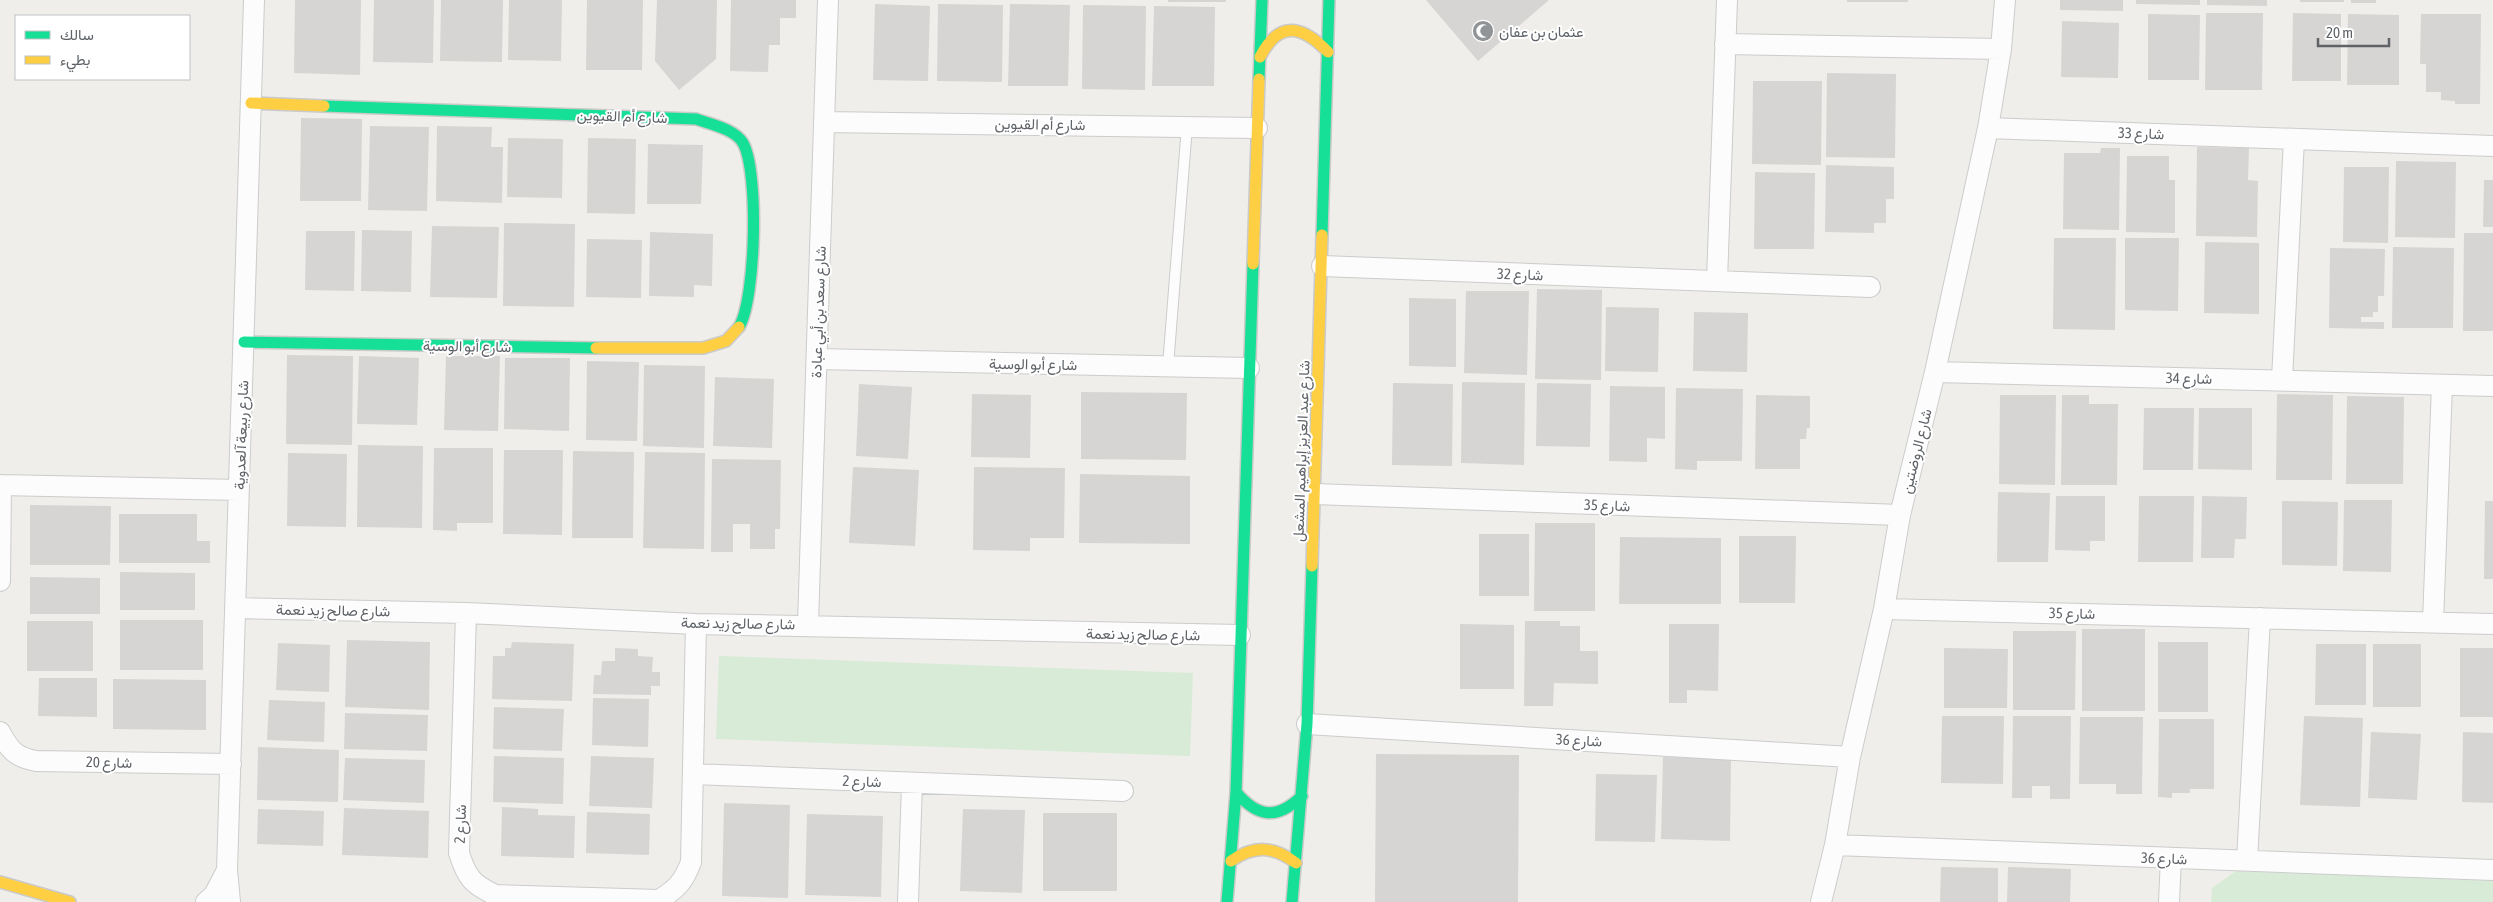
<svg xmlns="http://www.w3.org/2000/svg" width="2493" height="902" viewBox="0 0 2493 902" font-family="'Asap Condensed',Vazirmatn,sans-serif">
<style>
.green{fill:#d8ebd6}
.building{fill:#d6d5d3}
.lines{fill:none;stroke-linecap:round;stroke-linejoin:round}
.lane-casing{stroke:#cbcccc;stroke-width:12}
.street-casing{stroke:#cbcccc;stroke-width:22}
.fast-casing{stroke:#cacacb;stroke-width:14}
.slow-casing{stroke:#cacacb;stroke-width:14}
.lane{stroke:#fdfcfc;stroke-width:10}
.street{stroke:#fdfcfc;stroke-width:20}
.fast{stroke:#16e098;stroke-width:11}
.slow{stroke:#ffcf43;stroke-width:11}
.labels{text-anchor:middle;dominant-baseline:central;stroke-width:4;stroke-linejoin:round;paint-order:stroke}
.poi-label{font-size:15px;fill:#5f6368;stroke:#fff;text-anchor:start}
.street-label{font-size:15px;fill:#5f6368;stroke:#fff}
</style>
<rect width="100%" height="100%" fill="#efeeea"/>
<path class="green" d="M719,656L1193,673L1190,756L716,739Z
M2236,871L2493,881V902H2211L2212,888Z"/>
<path class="building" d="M295,0H361L360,75L294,73Z
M374,0H434L433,63L373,62Z
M441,0H503L502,62L440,61Z
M509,0H562L561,61L508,60Z
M587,0H643L642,70H586Z
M657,0H717L716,59L679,90L655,61Z
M731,0H796V18H780V45H769L768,72L730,71Z
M1168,0H1226V2H1168Z
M1426,0H1549L1478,61Z
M1847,0H1908V2H1847Z
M2060,0H2123V11L2060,10Z
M2136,0H2200V5L2136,4Z
M2207,0H2267V6L2207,5Z
M2300,0H2344V2H2300Z
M2351,0H2376V3H2351Z
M875,4L930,6L928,81L873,80Z
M938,4L1003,5L1002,82L937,81Z
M1010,4L1070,5L1068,86H1008Z
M1083,5L1146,6L1145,90L1082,89Z
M1154,6L1215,7L1214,86H1152Z
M2206,13H2263L2262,90H2205Z
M2293,13L2341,14V81H2292Z
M2148,14L2200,15L2199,80H2148Z
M2348,14L2399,15V85H2347Z
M2421,14H2481L2480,104H2455V101L2441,100V92H2426V64H2420Z
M2062,21L2119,23L2118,78L2061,77Z
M1827,73L1896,74L1895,158L1826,157Z
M1753,81H1822L1821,165L1752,164Z
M301,118L362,119L361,201H300Z
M370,126L429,127L427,211L368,210Z
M437,126L492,127L491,147H503L502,203L436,201Z
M508,138L563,139L562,198L507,197Z
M588,138L636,139L635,214L587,213Z
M648,144L703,145L701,204H647Z
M2197,147L2249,148L2248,180L2258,181L2257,237L2196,236Z
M2101,148H2120L2119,230L2063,229L2064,153H2100Z
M2127,156H2169V180H2175V233L2126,232Z
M2396,161L2456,162L2455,238L2395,237Z
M1826,165L1894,167V199H1886V223H1874V233L1825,232Z
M2344,167H2389L2388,243L2343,242Z
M1755,172L1815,173L1814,249H1754Z
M2484,180H2493V227H2483Z
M504,223L575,224L574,307L503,306Z
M432,226L499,227L497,298L430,297Z
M362,230L412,231L411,292L361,291Z
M306,231H355L354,291L305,290Z
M650,232L713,234L712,286L694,285V297L649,296Z
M2464,233H2493V331H2463Z
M2054,238H2116L2115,330L2053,329Z
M2125,238H2179L2178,311L2125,310Z
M587,239L642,240L641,298L586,297Z
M2205,242L2259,243V314L2204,313Z
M2393,247L2454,248L2453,328H2392Z
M2330,248L2385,249L2384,296H2378V312H2373V317H2361V322H2384V329L2329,328Z
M1537,289L1602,290L1601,380L1535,379Z
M1466,291H1529L1527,375L1464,373Z
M1409,298L1456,299V367L1409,366Z
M1606,307L1659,308L1658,372L1605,371Z
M1694,312L1748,313L1747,372L1693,371Z
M287,355L353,356L352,445L286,444Z
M359,356L419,358L417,425L357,424Z
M446,356H500L498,431L444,430Z
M505,358H570L569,431L504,429Z
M587,361L639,362L637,441L586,440Z
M644,365L705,366L704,448L643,446Z
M715,377L774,379L772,448L713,446Z
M1462,382L1525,383L1524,465L1461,463Z
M1393,383L1453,384L1452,466L1392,465Z
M1537,383L1591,384L1590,447L1536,446Z
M859,384L912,387L908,459L856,456Z
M1610,386L1665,387V439L1647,438V462L1609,461Z
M1676,388L1743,389L1742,461H1697V470L1675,469Z
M1081,392L1187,393L1186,460L1081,459Z
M972,394L1031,395L1030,458L971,457Z
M2277,394L2333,395L2332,480H2276Z
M1756,395L1810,396V428H1807L1806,439H1800V469H1755Z
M2000,395H2056L2055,485L1999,484Z
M2062,395H2089V404H2118L2117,485H2061Z
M2347,396L2404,397L2403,484H2346Z
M2144,408H2194L2193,470H2143Z
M2199,408H2252V470L2198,469Z
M358,445L423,446L422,528L357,527Z
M434,448H493V523H457V531L433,530Z
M504,450H563L562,535L503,534Z
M573,451L634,452L633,538H572Z
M645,452L705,453L704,549L643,548Z
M288,453L347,454L346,527L287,526Z
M712,459L781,460L780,529H775V549H750V524H733V552H711Z
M853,467L919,470L915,546L849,543Z
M974,467L1065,468L1064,538H1030V551L973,550Z
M1080,474L1190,476V544L1079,543Z
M1998,492L2050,493L2048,562H1997Z
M2056,496H2105V541H2090V551L2055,550Z
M2139,496H2194L2193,562H2138Z
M2202,496L2247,497L2246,539H2235L2234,558H2201Z
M2344,500H2392L2391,572L2343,571Z
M2282,501L2338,502L2337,566L2282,565Z
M2485,501H2493V579H2484Z
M30,505L111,506L110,565H30Z
M119,514H197V541H210V563H119Z
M1535,523H1595V611H1534Z
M1479,534H1529V596H1479Z
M1739,536H1796L1795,603H1739Z
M1620,537L1721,538V604H1619Z
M120,572L195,573V610H120Z
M30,577L100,578V614H30Z
M120,620H203V670H120Z
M27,621H93V671H27Z
M1525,621H1560V626H1580V651H1598V684L1554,683L1553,706H1524Z
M1460,624L1514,625V689H1460Z
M1669,624H1719L1718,691L1687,690V703H1669Z
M2082,629H2145V711H2082Z
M2013,631H2076L2075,710H2013Z
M347,640L430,642L429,710L345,707Z
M512,642L574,644L572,701L492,699L493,656H505V648H511Z
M2158,642H2208V712H2158Z
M278,643L330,645L329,692L276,690Z
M2316,644H2366V705H2315Z
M2373,644H2421V707H2373Z
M615,648L638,649V656L653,657L652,672H660V686H651V695L593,694L594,675H601L602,661H615Z
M1944,648L2008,649L2007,708H1944Z
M2460,648H2493V717H2460Z
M39,678H97V717L38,716Z
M113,679L206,680V730L113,729Z
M593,698L649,699L648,747L592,745Z
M269,700L325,702L324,742L267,740Z
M494,707L564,709L562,751L493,749Z
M345,713L428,715L427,751L344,749Z
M1942,716H2004L2003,784L1941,783Z
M2013,716H2071L2070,799H2050V786H2032V798H2012Z
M2304,716L2363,718L2360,807L2300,805Z
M2080,717H2143L2142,794H2116V784H2079Z
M2159,719H2214V789H2190V793H2172V798L2158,797Z
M2371,732L2421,734L2417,800L2368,798Z
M2463,732L2493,733V803L2462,802Z
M258,747L339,750L338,802L257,800Z
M1376,754L1519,755L1518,902H1375Z
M494,756L564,758L563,804L493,802Z
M591,756L654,758L652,808L589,806Z
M1663,757L1731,759L1730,841L1661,839Z
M345,758L425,760L424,803L343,800Z
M1596,774L1657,775L1655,842L1595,841Z
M724,803L790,805L788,898L722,896Z
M502,807L538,809V815L575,816L574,858L501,856Z
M344,808L429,811L428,858L342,855Z
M258,809L324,811L323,846L257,844Z
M963,809L1025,810L1022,893L960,891Z
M587,812L650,814L649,855L586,853Z
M1043,813H1117V891H1043Z
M807,814L883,816L881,897L805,895Z
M1941,867L1998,868V902H1940Z
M2008,867L2071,869L2070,902H2007Z"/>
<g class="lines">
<g class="lane-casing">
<path id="lane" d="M1168,366L1187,126"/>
</g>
<g class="street-casing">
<path id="street" d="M1725,44L2001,49
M824,122L1257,128
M1988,128L2493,146
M1322,266L1870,287
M1717,281L1727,0
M817,359L1249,368
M1935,372L2493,386
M2282,380L2294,139
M0,485L239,490
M1314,494L1900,515
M0,581L1,485
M235,608L466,613L696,624L1240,635
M1884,609L2493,624
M466,613L459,853C467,878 472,884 495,895L659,900C677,889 684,881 691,862L696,624
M2433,622L2442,385
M808,624L828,0
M1307,724L1850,757
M0,732C10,751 16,757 36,761L231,764
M693,774L1123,791
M1835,845L2493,870
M2247,861L2260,618
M206,902L214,895L227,870
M230,902L227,870L254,0
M908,902L912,783
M1821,902L1835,845L1850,757L1884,609L1900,515L1935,372L1988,128L2001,49L2005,0
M2169,902L2171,858"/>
</g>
<g class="fast-casing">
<path id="fast" d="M1259,79L1262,0
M324,106L696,119C710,124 735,129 743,143C759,171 756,299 739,327
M1322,235L1329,0
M244,342L596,348
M1236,792C1258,818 1277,820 1302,796
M1227,902L1236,792L1253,264
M1292,902L1307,724L1312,566"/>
</g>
<g class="slow-casing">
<path id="slow" d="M1260,57C1279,20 1302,25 1328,52
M251,103L324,106
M1253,264L1259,79
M596,348H703L726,341L739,327
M1312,566L1322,235
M1231,861C1254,845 1274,846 1296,863
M0,882L70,902"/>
</g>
<use href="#lane" class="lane"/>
<use href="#street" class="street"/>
<use href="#fast" class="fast"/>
<use href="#slow" class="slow"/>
</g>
<defs>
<g id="mosque-disc" transform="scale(1.125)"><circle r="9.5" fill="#919496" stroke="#fff"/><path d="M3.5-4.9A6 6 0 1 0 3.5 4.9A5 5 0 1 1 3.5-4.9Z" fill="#fff"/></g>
</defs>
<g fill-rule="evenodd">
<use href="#mosque-disc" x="1483" y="31"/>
</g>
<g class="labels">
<g class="poi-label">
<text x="1499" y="31">عثمان بن عفان</text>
</g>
<g class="street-label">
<text transform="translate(622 116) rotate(2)">شارع أم القيوين</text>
<text transform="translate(1040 124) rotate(1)">شارع أم القيوين</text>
<text transform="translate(2141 133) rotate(2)">شارع 33</text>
<text transform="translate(1520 274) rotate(2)">شارع 32</text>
<text transform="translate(818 312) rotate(-88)">شارع سعد بن أبي عبادة</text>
<text transform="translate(467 346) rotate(1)">شارع أبو الوسية</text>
<text transform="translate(1033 364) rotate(1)">شارع أبو الوسية</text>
<text transform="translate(2189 378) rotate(1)">شارع 34</text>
<text transform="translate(241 435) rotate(-88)">شارع ربيعة آلعدوية</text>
<text transform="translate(1301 451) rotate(-88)">شارع عبد العزيز إبراهيم المشعل</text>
<text transform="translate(1916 451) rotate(-76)">شارع الروضتين</text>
<text transform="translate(1607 505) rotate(2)">شارع 35</text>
<text transform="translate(333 610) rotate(1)">شارع صالح زيد نعمة</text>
<text transform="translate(2072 613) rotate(1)">شارع 35</text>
<text transform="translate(738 623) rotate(1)">شارع صالح زيد نعمة</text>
<text transform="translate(1143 634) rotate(1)">شارع صالح زيد نعمة</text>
<text transform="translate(1579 740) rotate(3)">شارع 36</text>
<text transform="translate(109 762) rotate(1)">شارع 20</text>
<text transform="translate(862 781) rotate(2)">شارع 2</text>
<text transform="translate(460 824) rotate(-88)">شارع 2</text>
<text transform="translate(2164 858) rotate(2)">شارع 36</text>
</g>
</g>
<rect x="15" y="15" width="175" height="65" fill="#ffffff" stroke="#bfc1c3"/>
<rect x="25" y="31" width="25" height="8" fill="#16e098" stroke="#bfc1c3"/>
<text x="60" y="40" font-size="15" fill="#5f6368">سالك</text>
<rect x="25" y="56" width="25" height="8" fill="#ffcf43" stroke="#bfc1c3"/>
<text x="60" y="65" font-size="15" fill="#5f6368">بطيء</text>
<path d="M2318 38v8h71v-8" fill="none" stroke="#5f6368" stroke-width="2.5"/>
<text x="2326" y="38" font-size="15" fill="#5f6368" stroke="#ffffff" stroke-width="4" paint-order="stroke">20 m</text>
</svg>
